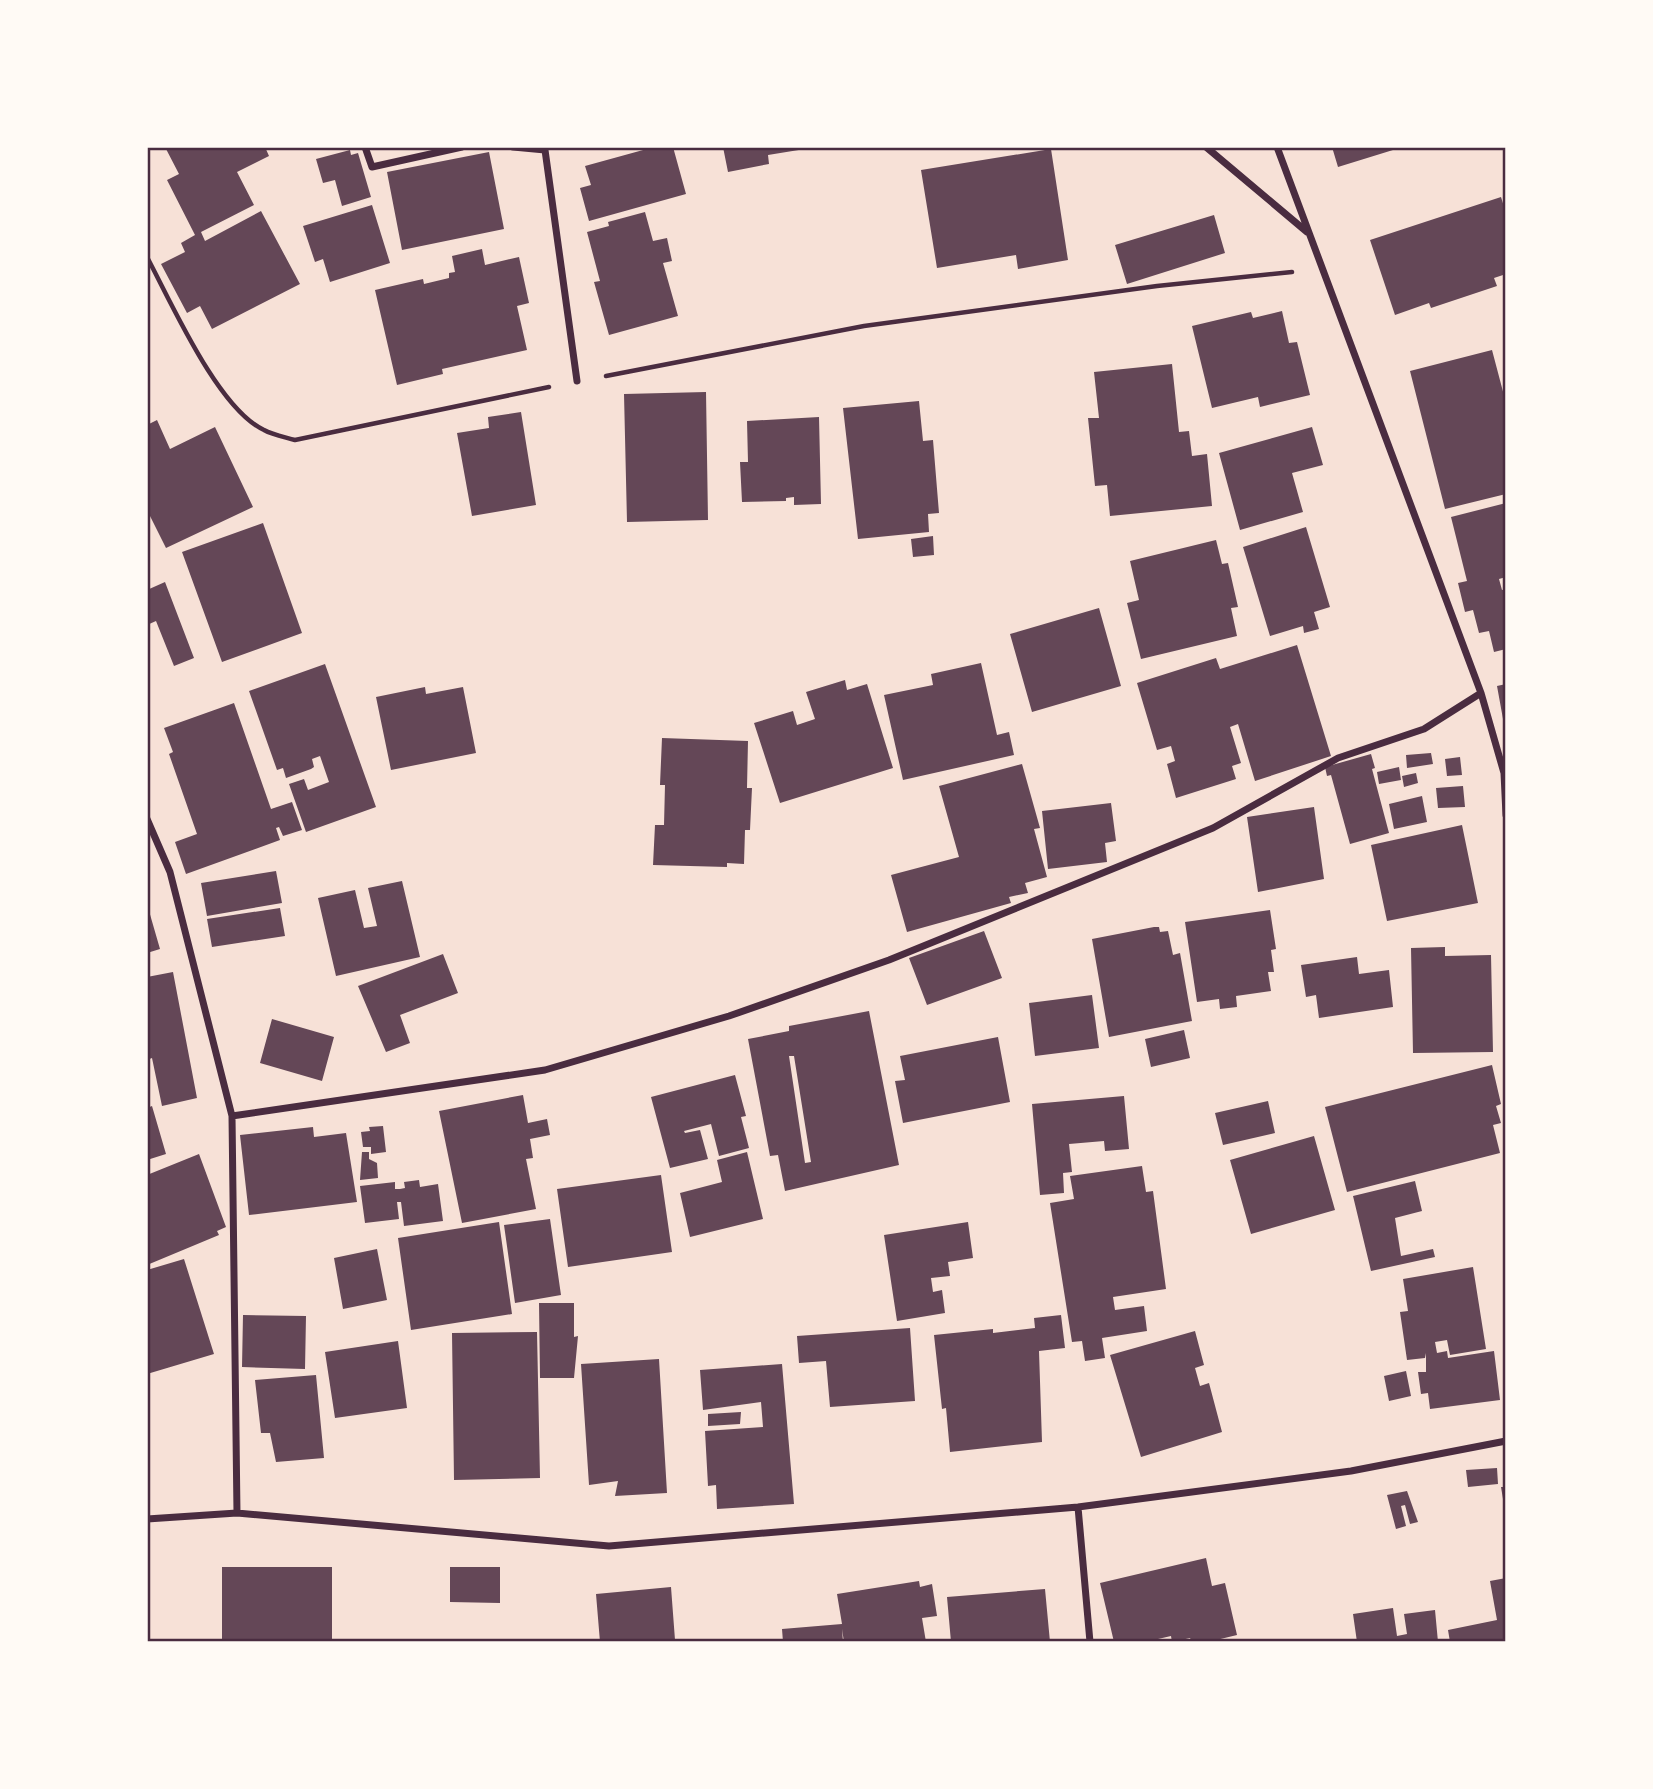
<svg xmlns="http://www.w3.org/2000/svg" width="1653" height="1789" viewBox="0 0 1653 1789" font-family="Merriweather,serif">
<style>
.building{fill:#644757;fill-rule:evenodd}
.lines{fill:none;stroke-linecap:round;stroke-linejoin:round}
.path{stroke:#4a2c40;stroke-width:4.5}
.minor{stroke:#4a2c40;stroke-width:7}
.neatline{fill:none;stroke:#4a2c40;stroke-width:2.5}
</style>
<rect width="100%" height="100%" fill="#f7e1d7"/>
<path class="building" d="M165,147H265L269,156L237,172L254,205L201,232L205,241L261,211L300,284L212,329L200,306L187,313L161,264L185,252L181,243L195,235L167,180L179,174Z
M654,147H673L686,194L589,221L580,188L591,185L585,166Z
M723,147H811V148L768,155L769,164L728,172Z
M1332,147H1392L1393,150L1338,167Z
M1051,149L1068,260L1018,269L1016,255L937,268L921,170Z
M350,150L351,155L358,153L371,197L342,206L335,180L323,183L316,159Z
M489,152L504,229L402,250L387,172Z
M1501,197L1506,213V274L1494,278L1497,286L1431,308L1429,303L1395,315L1370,240Z
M372,205L390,263L330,282L323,259L315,262L303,226Z
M645,212L653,241L667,238L672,261L663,263L678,316L609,335L594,282L600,281L587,232L609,226L608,222Z
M1214,215L1225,253L1127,284L1115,245Z
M482,249L485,265L519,257L529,303L517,306L527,350L442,369L443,374L397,385L375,290L423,279L424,284L449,278V273L455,272L452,256Z
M1282,311L1289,343L1297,342L1310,395L1260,407L1258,397L1212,408L1192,326L1251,312L1253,318Z
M1492,350L1506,403V478L1503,479L1506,494L1445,509L1410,371Z
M1172,364L1179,432L1189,431L1192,456L1207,454L1212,506L1110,516L1107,485L1095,486L1088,418H1099L1094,372Z
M706,392L708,520L627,522L624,394Z
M919,401L923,441L933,440L939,513L928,514L929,532L858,539L843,408Z
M521,412L536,505L472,516L457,433L489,428L488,417Z
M819,417L821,504L794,505V497L786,498V501L742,502L740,462H748L747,421Z
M157,420L170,449L215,427L253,507L166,548L147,510V425Z
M1312,427L1323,465L1292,473L1303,512L1240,530L1219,453Z
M1506,503V577L1499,579L1502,590L1506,589V649L1494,652L1489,631L1479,633L1473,610L1465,612L1458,583L1467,581L1451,517Z
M263,523L302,633L222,662L182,552Z
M1306,527L1330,607L1314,612L1319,629L1304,633L1303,626L1270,636L1243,547Z
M933,536L934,555L913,557L911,539Z
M1216,540L1222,564L1228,563L1238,607L1231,608L1237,636L1141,659L1127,603L1139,600L1130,561Z
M165,582L194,658L174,666L156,621L147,625V590Z
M1099,608L1121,686L1032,712L1010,634Z
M1297,645L1331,756L1255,781L1238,724L1230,727L1241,763L1232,766L1236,779L1176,798L1167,764L1175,761L1171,746L1157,750L1137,683L1216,658L1220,669Z
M981,663L997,735L1009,732L1014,755L903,780L884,695L933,685L931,674Z
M325,664L376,807L306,832L289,784L304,779L308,790L329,782L320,756L312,759L314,767L311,769L286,778L283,768L277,770L249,691Z
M845,680L847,690L867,684L893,768L780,803L754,723L793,711L797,725L815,719L806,692Z
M1506,684V730H1505L1497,686Z
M425,687L426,694L463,687L476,753L391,770L376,697Z
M234,703L271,809L292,802L302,830L283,836L279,827L276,828L280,840L186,874L175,842L197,834L169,754L173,752L164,728Z
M662,738L748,741L747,788H752L750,830H745L744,864L727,863V867L653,865L655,825H664L665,785H660Z
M1431,753L1433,764L1407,768L1406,755Z
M1371,754L1375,768L1372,769L1389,833L1350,844L1331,775L1327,776L1325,767Z
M1460,757L1462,775L1447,776L1445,759Z
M1022,764L1040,828L1034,829L1047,877L1025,883L1028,893L1009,897L1011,903L907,932L891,875L959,857L939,786Z
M1399,767L1401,780L1379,784L1377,772Z
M1416,773L1418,783L1404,787L1402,776Z
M1463,786L1465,807L1438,808L1436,788Z
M1422,796L1427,822L1394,829L1389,804Z
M1111,803L1116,841L1105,843L1107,862L1048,869L1042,811Z
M1314,807L1324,879L1258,892L1247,817Z
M1462,825L1478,903L1387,921L1371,845Z
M276,871L282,903L207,916L201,883Z
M402,881L420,957L336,976L318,898L355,890L364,928L377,926L368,888Z
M147,904L160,949L147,953Z
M280,908L285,936L212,947L207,919Z
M1270,910L1276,949L1271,950L1274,972H1268L1271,991L1236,996L1237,1007L1220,1009L1219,999L1197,1002L1185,922Z
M1154,927H1159L1160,932L1168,931L1173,955L1180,953L1192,1021L1109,1037L1092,939Z
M984,931L1002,978L927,1005L909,958Z
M1445,947V956L1491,955L1493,1052L1413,1053L1411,948Z
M443,954L458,993L400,1015L410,1043L386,1052L358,986Z
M1357,957L1359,974L1389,970L1393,1007L1319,1018L1316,995L1306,997L1301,965Z
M173,972L197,1098L162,1106L152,1058L147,1060V977Z
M1092,995L1099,1048L1035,1056L1029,1003Z
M869,1011L899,1165L785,1191L778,1155L770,1156L748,1039L789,1031V1026ZM789,1056H794L811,1162L805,1163Z
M272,1019L334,1037L322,1081L260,1063Z
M1184,1030L1190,1058L1151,1067L1145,1039Z
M998,1037L1010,1102L903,1123L895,1081L905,1080L900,1056Z
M1492,1065L1501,1104L1496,1106L1501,1123L1493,1125L1500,1153L1347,1192L1325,1107Z
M735,1075L746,1116L741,1117L749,1148L719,1156L711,1124L684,1131L685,1133L700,1130L708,1159L670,1168L651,1097Z
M523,1095L528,1123L547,1119L550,1135L530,1139L533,1158L526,1159L536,1209L462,1223L439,1111Z
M1124,1096L1129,1149L1105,1151L1104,1141L1069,1144L1072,1172L1063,1173L1064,1193L1040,1195L1032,1104Z
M1268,1101L1275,1133L1223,1145L1215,1113Z
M152,1106L166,1154L147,1160V1108Z
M383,1126L386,1152L371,1154V1147H363L361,1132L370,1131L369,1127Z
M313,1127L314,1137L346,1133L357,1202L249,1215L240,1135Z
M1314,1136L1335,1210L1251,1234L1230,1160Z
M362,1152H369V1159L377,1163L378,1178L360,1180Z
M747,1152L763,1219L690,1237L680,1193L722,1182L717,1160Z
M199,1154L226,1227L217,1231L219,1235L147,1265V1175Z
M1142,1166L1146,1192L1153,1191L1166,1289L1113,1297L1115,1310L1144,1306L1147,1331L1102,1338L1105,1358L1085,1361L1082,1341L1072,1342L1050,1203L1074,1199L1070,1176Z
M661,1175L672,1252L568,1267L557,1189Z
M419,1180L420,1187L438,1184L443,1221L404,1226L401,1202H397L399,1219L365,1223L360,1186L395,1182V1189H400L405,1188L404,1182Z
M1415,1181L1422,1211L1395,1218L1401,1256L1433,1249L1435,1257L1371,1271L1353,1196Z
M550,1219L561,1295L515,1303L504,1225Z
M499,1222L512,1314L411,1330L398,1238Z
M968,1222L973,1258L948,1262L950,1276L931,1278L933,1292L942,1290L945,1313L897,1321L884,1235Z
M377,1249L387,1300L343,1309L334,1258Z
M184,1259L214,1354L147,1374V1270Z
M1473,1267L1486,1349L1450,1355L1447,1340L1435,1342L1437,1353L1447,1351L1448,1358L1494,1351L1500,1400L1430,1409L1428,1393L1421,1394L1418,1372H1426V1353L1425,1358L1407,1360L1400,1312L1408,1311L1403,1279Z
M539,1303H574V1337L578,1336L574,1378H540Z
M243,1315L306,1316L305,1369L242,1367Z
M1061,1315L1065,1348L1039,1351L1042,1442L950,1452L946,1408L942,1409L934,1335L993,1329V1333L1035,1328L1034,1318Z
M910,1328L915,1401L830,1407L826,1361L799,1363L797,1336Z
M1195,1331L1204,1365L1195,1368L1200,1386L1209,1383L1222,1432L1141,1457L1110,1355Z
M537,1332L540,1478L454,1480L452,1333Z
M398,1341L407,1408L335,1418L325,1352Z
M659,1359L667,1493L615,1496L618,1481L589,1485L581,1364Z
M782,1364L794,1504L717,1509L716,1485L708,1486L705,1431L763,1427L761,1402L703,1410L700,1370Z
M1406,1371L1411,1396L1389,1401L1384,1376Z
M316,1375L324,1458L276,1462L270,1433H261L255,1380Z
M741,1412L740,1424L708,1426V1414Z
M1497,1468L1498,1484L1468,1487L1466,1470Z
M1501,1487H1506V1510L1505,1511Z
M1407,1491L1418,1522L1410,1524L1405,1505L1401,1506L1406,1526L1396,1529L1387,1495Z
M1206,1558L1212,1586L1225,1583L1237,1635L1208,1642H1192L1190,1638L1172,1642L1171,1636L1145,1642H1114L1100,1583Z
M222,1567H332V1642H222Z
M450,1567H500V1603L450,1602Z
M1506,1578V1642H1450L1448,1630L1497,1620L1490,1581Z
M919,1581L920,1587L932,1584L937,1616L922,1618L926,1642H844L842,1629L843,1642H783L782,1629L842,1624L837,1594Z
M671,1587L675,1640L600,1642L596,1594Z
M1045,1589L1050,1642H951L947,1597Z
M1393,1608L1397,1636L1407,1634L1404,1614L1435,1610L1438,1642H1357L1353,1614Z"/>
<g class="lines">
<path class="path" d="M147,257C171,302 218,409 264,430C273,435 285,437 295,440L549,387
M606,376L864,326L1157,286L1292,272"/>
<path class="minor" d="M365,147L372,167L462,147
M513,147L545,150L577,381
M1206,147L1307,232
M1277,147L1481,693L1504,773L1506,815
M147,819L170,872L232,1116L237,1513
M232,1116L545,1070L729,1016L889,960L1213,828L1338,758L1424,729L1481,693
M1078,1507L1090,1642
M147,1519L237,1513L609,1546L1078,1507L1351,1471L1506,1441"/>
</g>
<rect width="1653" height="1789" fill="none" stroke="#fffaf5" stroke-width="298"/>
<rect x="149" y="149" width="1355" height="1491" class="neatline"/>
</svg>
